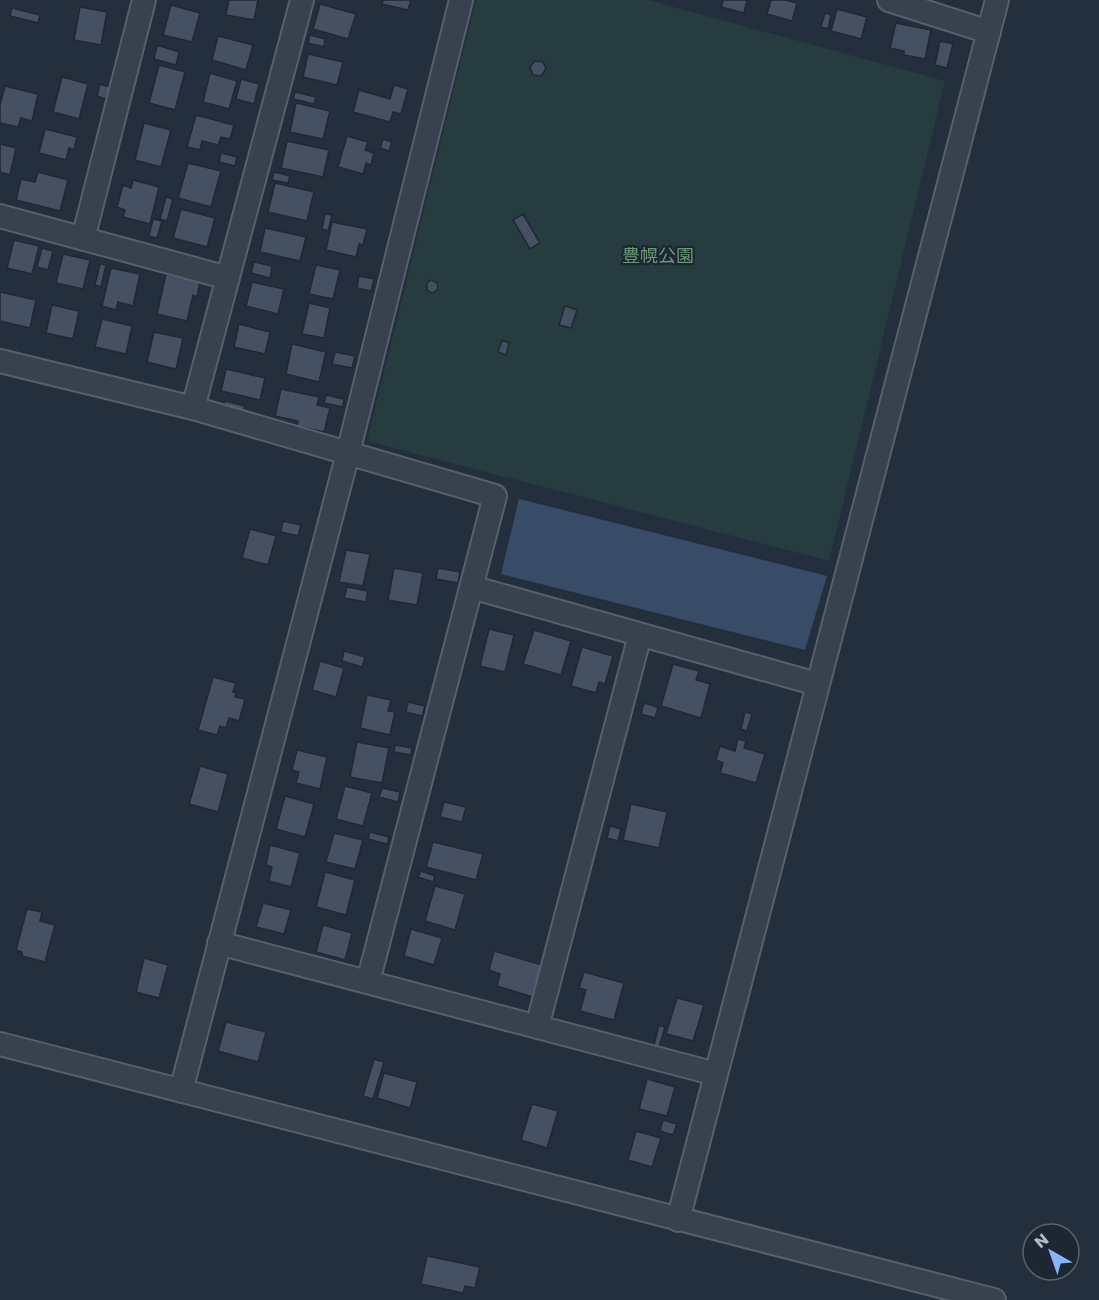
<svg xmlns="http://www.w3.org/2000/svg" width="1099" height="1300" viewBox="0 0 1099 1300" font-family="Poppins,'Noto Sans JP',sans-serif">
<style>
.green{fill:#263c3f}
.water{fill:#394c67}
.building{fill:#455162;stroke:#1f2835;stroke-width:1.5}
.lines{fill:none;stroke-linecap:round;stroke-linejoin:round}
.minor-casing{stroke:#565f6c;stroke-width:26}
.minor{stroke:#38414e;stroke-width:22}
.labels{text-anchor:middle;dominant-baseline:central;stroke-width:4.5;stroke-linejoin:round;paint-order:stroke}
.park-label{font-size:18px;fill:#6b9a76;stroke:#1d2633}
</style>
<rect width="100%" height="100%" fill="#242f3e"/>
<path class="green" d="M476,0H648L945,81L829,561L367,441Z"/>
<path class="water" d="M519,499L827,576L805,650L501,574Z"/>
<path class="building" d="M229,0H258L254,20L226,15Z
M383,0H411L408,10L382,4Z
M723,0H747L744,13L721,7Z
M771,0H785L797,3L792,21L767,14Z
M320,4L356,14L348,39L313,29Z
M171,5L200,13L192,42L163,35Z
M80,7L107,12L101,45L74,40Z
M12,8L40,15L38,23L10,16Z
M837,9L867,17L861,39L831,31Z
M825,13L831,15L828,29L821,27Z
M896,23L931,30L925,59L904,55V51L890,48Z
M310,35L325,39L324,47L308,43Z
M218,36L253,45L246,70L212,60Z
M940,41L953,44L947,68L935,65Z
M157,45L179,52L176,65L154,59Z
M308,54L343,62L337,85L303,77Z
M535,61L543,62L546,69L541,76L533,75L530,67Z
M159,65L185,72L175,110L149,103Z
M210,73L237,81L229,109L203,102Z
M62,77L88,84L79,119L53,112Z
M241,79L259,84L254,104L236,99Z
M100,84L110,87L106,99L97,96Z
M394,85L408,89L401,114L393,112L390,122L353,112L359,90L390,99Z
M5,86L38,94L32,121L21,118L18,127L0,123V105Z
M295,92L316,97L314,104L293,99Z
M296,103L330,111L323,139L290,132Z
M196,115L234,125L230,139L221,137L218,145L202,141L200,150L187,147Z
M144,123L171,130L161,167L135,160Z
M45,129L77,137L74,150L69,148L66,160L39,153Z
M347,136L368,142L365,150L374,153L371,165L366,163L363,174L338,167Z
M383,139L392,142L389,151L380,148Z
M287,141L329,150L323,177L281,168Z
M0,144L16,148L10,175L0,172Z
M221,153L237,157L235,166L219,162Z
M188,163L221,171L211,207L178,198Z
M38,172L68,180L60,211L16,200L21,179L35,182Z
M274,172L290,176L288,183L272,180Z
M133,180L159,187L150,224L123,217L125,210L117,207L123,185L131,188Z
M275,183L314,192L307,221L268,212Z
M166,197L173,199L167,221L160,219Z
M181,209L215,218L207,247L173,238Z
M325,214L332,215L328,231L322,229Z
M523,214L540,243L530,249L513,220Z
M153,219L162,221L157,238L149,236Z
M332,222L367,229L363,245L359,244L356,257L326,250Z
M265,228L306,237L300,261L260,252Z
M14,240L39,246L32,274L7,268Z
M42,248L53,251L48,270L37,267Z
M63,254L90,260L83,289L56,283Z
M254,262L272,266L270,278L251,273Z
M100,264L106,265L101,287L95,285Z
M316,265L340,270L333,299L309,294Z
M111,268L140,274L133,306L118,302L116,310L102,306Z
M166,274L200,282L197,297L193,295L187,321L157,314Z
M359,276L374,279L371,291L357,288Z
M431,280L437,283L438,289L432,293L427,290V283Z
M252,282L284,289L278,314L246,306Z
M0,292L36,300L30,328L0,321Z
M309,303L330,308L324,338L302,334Z
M52,305L79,311L73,339L46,333Z
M565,306L577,310L571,328L559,325Z
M102,319L132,326L126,354L95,347Z
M239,324L270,332L265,354L234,347Z
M154,332L183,338L176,369L147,362Z
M502,340L509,343L506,355L498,352Z
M292,344L326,352L319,382L286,374Z
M335,352L355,356L352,368L332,364Z
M226,369L265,378L260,400L221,391Z
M281,389L319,397L317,405L330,408L324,432L297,426L298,421L275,416Z
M326,395L344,399L343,407L324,403Z
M225,401L245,406L243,412L223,407Z
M283,521L301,525L298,536L281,532Z
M250,529L276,536L268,565L242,558Z
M346,550L370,554L363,586L339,582Z
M394,568L423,573L417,605L388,600Z
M438,568L460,572L458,583L436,579Z
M347,587L368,591L366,602L344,598Z
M489,629L514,635L505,672L480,666Z
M534,630L571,641L561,675L523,664Z
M582,647L613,656L605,684L599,682L596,693L571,686Z
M344,651L365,657L362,667L342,661Z
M320,661L344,668L336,697L312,690Z
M673,664L699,671L696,680L710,684L701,718L661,706Z
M213,677L236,683L233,692L236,693L235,697L245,699L239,721L229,718L226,728L220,726L217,735L198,730Z
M367,695L391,700L388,711L395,712L390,735L360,728Z
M408,702L425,706L422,716L406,712Z
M644,703L658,707L655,718L641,714Z
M745,712L752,714L747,731L741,729Z
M738,739L746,741L744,748L765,754L756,783L720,773L723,763L716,760L720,746L735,751Z
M357,742L389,748L382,783L350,777Z
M395,745L412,748L411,755L394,752Z
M297,750L327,757L320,789L296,783L299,772L292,770Z
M200,766L228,774L218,812L189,804Z
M345,786L372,793L363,826L336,819Z
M382,788L400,792L398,802L379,797Z
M285,796L314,804L305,837L276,829Z
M444,802L466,807L462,822L440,817Z
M631,804L667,812L659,848L623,840Z
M610,826L621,829L618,841L607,838Z
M370,832L389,837L387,844L368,839Z
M334,833L363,840L355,869L326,862Z
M433,842L483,854L476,880L426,867Z
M270,845L300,853L291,887L269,881L272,867L266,865Z
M421,871L435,876L433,882L418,877Z
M325,872L355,880L346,915L316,907Z
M435,886L465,894L455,930L425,921Z
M263,903L291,910L284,934L256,927Z
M27,909L42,912L40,921L55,925L45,962L22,956V952L16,950Z
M323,925L352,933L345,960L316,952Z
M411,929L442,938L434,965L404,956Z
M494,951L542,965L533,997L497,986L500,974L489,970Z
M144,958L168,965L159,998L136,992Z
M584,972L624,983L614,1020L580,1011L586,990L579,988Z
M677,998L704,1005L693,1041L666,1034Z
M226,1022L266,1032L258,1062L218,1051Z
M659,1025L665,1027L659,1047L654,1045Z
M374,1059L384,1062L373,1099L363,1096Z
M384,1073L417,1082L410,1108L377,1098Z
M647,1079L675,1087L667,1116L639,1109Z
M532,1104L558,1111L547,1148L521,1140Z
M663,1120L677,1124L673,1135L660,1131Z
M636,1131L661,1138L652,1167L628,1160Z
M427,1256L480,1267L475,1288L465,1286L463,1293L421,1284Z"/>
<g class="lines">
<g class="minor-casing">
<path id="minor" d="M889,0L989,32
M0,216L228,278
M83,239L144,0
M0,361L193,408L495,496L368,982
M193,408L302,0
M471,587L817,684
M219,943L716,1074
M537,1027L640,635
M0,1044L994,1300
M181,1091L348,453L461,0
M678,1220L997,0"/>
</g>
<use href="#minor" class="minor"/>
</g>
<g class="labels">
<g class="park-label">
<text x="658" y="255">豊幌公園</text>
</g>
</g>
<g transform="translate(1051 1252) rotate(320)"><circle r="28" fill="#1d2633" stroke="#59626f" stroke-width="1.5"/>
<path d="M0-4.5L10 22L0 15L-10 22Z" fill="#8ab4f8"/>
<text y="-9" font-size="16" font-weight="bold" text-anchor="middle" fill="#b4bcc9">N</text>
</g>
</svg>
